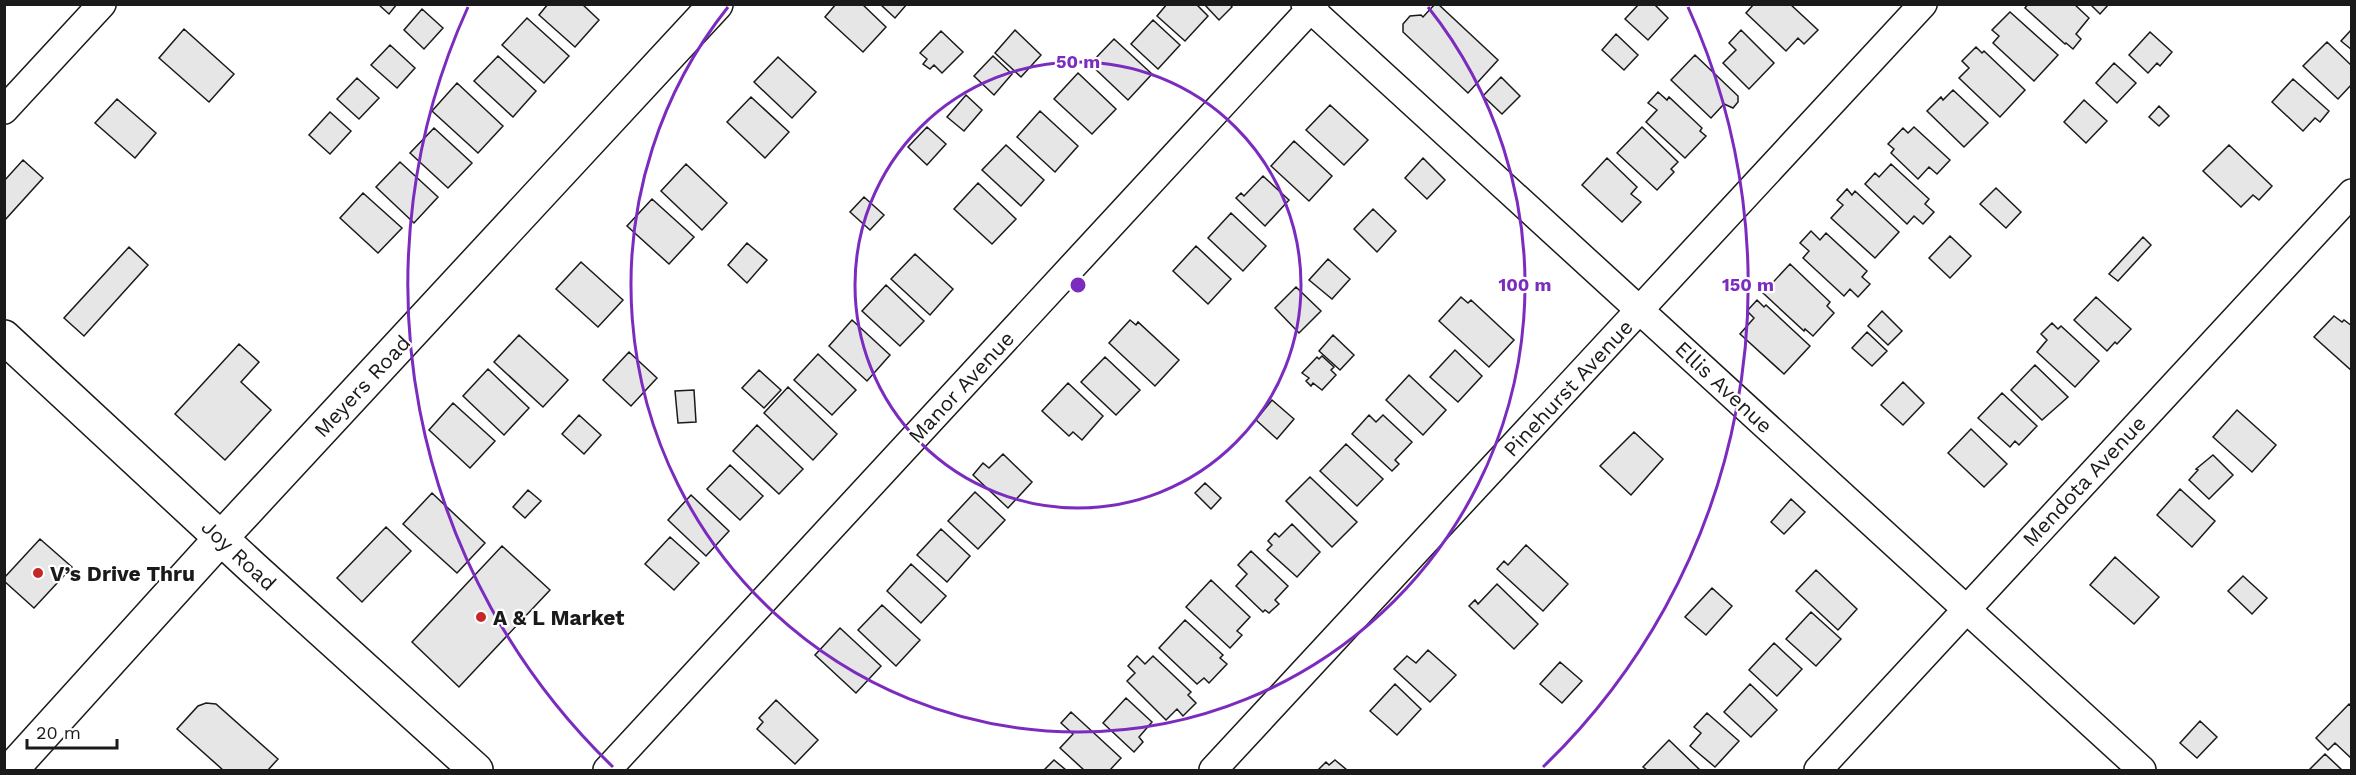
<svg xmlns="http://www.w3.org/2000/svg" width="2356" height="775" viewBox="0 0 2356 775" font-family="'Work Sans',sans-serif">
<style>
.building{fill:#e6e6e6;stroke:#1a1a1a;stroke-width:1.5}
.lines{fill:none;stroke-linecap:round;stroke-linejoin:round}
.minor-casing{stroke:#1a1a1a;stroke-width:30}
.tertiary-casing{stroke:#1a1a1a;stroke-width:36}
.minor{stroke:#fff;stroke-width:27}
.tertiary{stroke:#fff;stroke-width:33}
.ring{fill:none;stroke:#7b2cbf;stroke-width:3}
.poi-dot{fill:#c62828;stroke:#fff;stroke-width:2}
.labels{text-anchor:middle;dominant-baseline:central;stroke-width:4.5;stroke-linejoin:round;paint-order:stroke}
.street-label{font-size:21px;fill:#1a1a1a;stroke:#fff}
.poi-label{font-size:21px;font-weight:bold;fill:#1a1a1a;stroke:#fff;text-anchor:start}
.centre{fill:#7b2cbf;stroke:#fff;stroke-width:3}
.ring-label{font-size:18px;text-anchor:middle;font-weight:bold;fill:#7b2cbf;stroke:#fff;stroke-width:4.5;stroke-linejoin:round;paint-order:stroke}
</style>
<rect width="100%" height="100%" fill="#fff"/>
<path class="building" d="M378,4H397L389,14Z
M548,4H582L599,20L575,47L539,15Z
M836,4H862L886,27L863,52L825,17Z
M880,4H907L895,18Z
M1167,4H1196L1208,16L1185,41L1157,16Z
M1204,4H1230L1232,7L1219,20Z
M1435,4H1438L1498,60L1468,93L1403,32V24L1410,16L1421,15L1423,17Z
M1639,4H1654L1668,18L1648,40L1625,19Z
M1754,4H1790L1818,30L1804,44L1798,38L1786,51L1746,13Z
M2028,4H2074L2089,18L2076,34L2081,39L2073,49L2066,43L2065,44L2025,8Z
M2090,4H2109L2100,14Z
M422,9L443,28L424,49L404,30Z
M2010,12L2058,55L2034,81L1993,43L1999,36L1992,30Z
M527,18L569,56L544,83L502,45Z
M1153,20L1180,45L1158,69L1131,44Z
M184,29L234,74L209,102L159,58Z
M2352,29V50L2341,41Z
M1015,30L1041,55L1021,77L995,53Z
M1741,30L1774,63L1749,89L1723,63L1736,50L1729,43Z
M941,31L963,52L942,73L934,65L930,69L923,64L927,59L920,53Z
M2150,32L2172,52L2160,66L2157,63L2148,73L2129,55Z
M1616,34L1638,55L1624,70L1602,50Z
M1114,39L1152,74L1128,100L1090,64Z
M2327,42L2352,66V84L2338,99L2303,66Z
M390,45L415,68L397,88L371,65Z
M1976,47L1982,53L1984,51L2025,90L2000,117L1959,78L1969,68L1962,61Z
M1695,55L1738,96V102L1733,108L1724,104L1711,118L1671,80Z
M498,56L536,91L513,117L474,81Z
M993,56L1012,74L994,95L974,76Z
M778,57L816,92L792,118L754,82Z
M2114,63L2136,83L2117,103L2096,83Z
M1078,73L1116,109L1092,134L1054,99Z
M1501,77L1520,96L1502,114L1483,96Z
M357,78L379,98L359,119L337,99Z
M2293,79L2329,111L2320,122L2315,118L2303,131L2272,102Z
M457,83L503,126L478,153L432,111Z
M1953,90L1988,123L1964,147L1927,111L1941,97L1943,100Z
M1658,92L1667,100L1669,97L1702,128L1700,131L1706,136L1685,158L1646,122L1657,110L1648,103Z
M966,95L982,110L964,131L947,117Z
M751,97L789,132L765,158L727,122Z
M117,99L156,133L135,158L95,123Z
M2084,100L2107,121L2086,143L2064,122Z
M1330,105L1368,140L1344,165L1306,130Z
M2159,106L2169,116L2159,126L2149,117Z
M1040,111L1078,146L1055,172L1017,137Z
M330,112L351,131L330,154L309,135Z
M927,127L946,144L927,165L908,147Z
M1642,127L1678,162L1671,169L1674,172L1657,190L1617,153Z
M1914,127L1950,160L1937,174L1929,167L1918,179L1891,153L1894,149L1888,144L1903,128L1908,133Z
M434,128L472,163L448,188L410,153Z
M1294,141L1332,176L1309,201L1271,166Z
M1006,145L1044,180L1021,206L982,170Z
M2229,145L2272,186L2259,200L2253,195L2241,207L2203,171Z
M1423,158L1445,180L1427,199L1405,178Z
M1607,158L1637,187L1631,194L1641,202L1622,222L1582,185Z
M23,160L43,178L4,221V181Z
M400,162L438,197L414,223L376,187Z
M686,164L727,203L702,230L661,191Z
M1891,164L1929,199L1925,204L1934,212L1923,224L1914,216L1907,224L1865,184L1875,173L1879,177Z
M1263,176L1289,200L1265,226L1236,198L1241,193L1244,196Z
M978,183L1016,219L992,244L954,209Z
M1996,188L2021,212L2006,228L1980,204Z
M1847,189L1852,195L1855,191L1899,232L1875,258L1831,218L1843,205L1837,200Z
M363,193L402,228L378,253L340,218Z
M864,197L884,215L870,230L850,212Z
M652,199L694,237L669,264L627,226Z
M1373,209L1396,231L1377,252L1354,229Z
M1231,213L1266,246L1243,271L1208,238Z
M1811,231L1820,240L1826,233L1867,271L1862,277L1870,284L1858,297L1850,289L1844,296L1803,258L1809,251L1800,243Z
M1950,236L1971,256L1950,278L1929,258Z
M2143,237L2151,245L2118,281L2109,274Z
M747,243L767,260L747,283L728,265Z
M1196,246L1231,279L1208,304L1173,271Z
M129,247L148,265L84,336L64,318Z
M915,254L953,289L930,315L891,279Z
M1328,259L1350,279L1332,299L1309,280Z
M581,262L623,300L598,327L556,289Z
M1790,264L1830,302L1827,306L1834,313L1813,336L1805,329L1804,331L1763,293Z
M886,285L924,321L900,346L862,311Z
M1296,287L1321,311L1299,333L1275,308Z
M1461,297L1468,303L1471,300L1514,340L1489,367L1439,321Z
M2096,297L2131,329L2117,344L2115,342L2107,351L2074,320Z
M1757,300L1764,307L1766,305L1810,346L1784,374L1740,334L1754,318L1747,311Z
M1882,311L1902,331L1888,345L1868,326Z
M2334,316L2342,322L2344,320L2352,326V371L2314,337Z
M852,320L890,355L867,381L829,346Z
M1130,320L1136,325L1138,322L1179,360L1155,386L1109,343Z
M2052,323L2058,329L2061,326L2099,361L2075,387L2037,352L2047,340L2041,334Z
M1867,332L1887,351L1872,366L1852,348Z
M519,335L568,380L543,407L494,362Z
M1333,335L1354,355L1340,370L1319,351Z
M239,344L259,362L241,382L271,410L225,460L175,414Z
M1455,350L1482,376L1458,402L1430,377Z
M629,352L657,378L631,406L603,380Z
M818,354L856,390L832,415L794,380Z
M1322,356L1334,367L1331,370L1336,375L1322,390L1313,383L1311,386L1306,381L1309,378L1302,373L1317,357L1319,359Z
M1105,357L1140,390L1116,415L1081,382Z
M2035,365L2068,397L2042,420L2011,390Z
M488,369L529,408L504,435L463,396Z
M759,370L781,390L764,408L742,388Z
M1409,375L1446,410L1423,435L1386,400Z
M1903,382L1924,403L1903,425L1881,405Z
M1068,383L1103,416L1082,440L1073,432L1069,436L1042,411Z
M788,387L837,434L813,460L764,413Z
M694,390L696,422L678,423L675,391Z
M2002,393L2037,426L2019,445L2015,441L2010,447L1978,418Z
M1272,400L1294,419L1277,439L1256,420Z
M453,403L495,441L470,468L429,430Z
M2237,410L2276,445L2252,472L2213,437Z
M579,415L601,435L584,454L562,434Z
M1369,415L1376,422L1383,415L1412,442L1395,460L1399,464L1392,471L1352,434Z
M757,425L803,469L779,494L733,451Z
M1971,429L2007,464L1984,487L1948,453Z
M1634,432L1663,459L1631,495L1600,466Z
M1346,444L1383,479L1357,506L1320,471Z
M1003,454L1032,482L1008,508L973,475L983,463L989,468Z
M2213,455L2233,475L2209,499L2189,480L2198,470L2196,469Z
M730,465L763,496L740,520L707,489Z
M1310,477L1357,522L1332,547L1286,501Z
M1205,483L1221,498L1211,509L1195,493Z
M2180,489L2215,521L2192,547L2157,515Z
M528,490L541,501L525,518L513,507Z
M975,492L1005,520L978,549L948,521Z
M432,493L485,543L457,573L403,524Z
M691,495L729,531L706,556L668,520Z
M1791,499L1805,512L1784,534L1771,522Z
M1292,524L1320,552L1297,577L1267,550L1272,545L1268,541L1275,533L1279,537Z
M386,527L411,551L362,602L337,578Z
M941,529L970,556L947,582L917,555Z
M670,537L699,563L674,590L645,564Z
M40,539L72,567L34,608L4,581V578Z
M1526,545L1568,584L1543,611L1497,569L1504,561L1508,565Z
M502,546L550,590L459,687L412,642Z
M1251,551L1288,586L1275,600L1279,604L1269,613L1265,610L1263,612L1236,586L1247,574L1238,565Z
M2115,557L2159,597L2134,624L2090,585Z
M911,564L946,596L921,623L887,591Z
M1816,570L1857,609L1838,630L1796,591Z
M2243,576L2267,598L2252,614L2228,591Z
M1211,580L1250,617L1237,631L1242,635L1230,648L1186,607Z
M1497,584L1538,624L1514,649L1469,606L1475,600L1478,604Z
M1712,588L1732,606L1706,635L1685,617Z
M882,605L920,640L896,666L858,630Z
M1811,612L1841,639L1816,666L1786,639Z
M1185,620L1223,655L1220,658L1227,664L1209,683L1204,678L1197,684L1159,648Z
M840,628L881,666L856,693L815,655Z
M1774,643L1802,669L1777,696L1749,670Z
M1428,650L1456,675L1430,702L1394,669L1407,656L1416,663Z
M1137,656L1145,664L1153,656L1191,692L1188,695L1196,703L1183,716L1177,709L1166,720L1127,681L1135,673L1128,666Z
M1560,662L1582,681L1562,703L1540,684Z
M1395,684L1421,709L1397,735L1370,711Z
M1750,684L1777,710L1751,737L1724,712Z
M1126,698L1152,722L1139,737L1143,742L1134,752L1103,723Z
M776,700L818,740L795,764L757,729L763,722L759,718Z
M206,703L216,704L278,759L268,770H223L177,729L198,706Z
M2349,704L2352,707V759L2335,743L2328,750L2316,738Z
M1071,712L1121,758L1110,770H1084L1060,748L1073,734L1061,723Z
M1707,713L1739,741L1715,767L1690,746L1701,733L1694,727Z
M2200,721L2217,737L2197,758L2180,743Z
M1669,740L1700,770H1647L1643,767Z
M2325,754L2342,770H2309Z
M1054,760L1066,770H1044Z
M1335,760L1347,770H1318L1326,762L1329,765Z"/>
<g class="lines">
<g class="minor-casing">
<path id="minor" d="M1305,4L2142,770
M4,110L102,4
M607,770L1315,4
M1213,770L1923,4
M1818,770L2352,193"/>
</g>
<g class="tertiary-casing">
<path id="tertiary" d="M4,337L253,568L476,770
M11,770L221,538L716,4"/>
</g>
<use href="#minor" class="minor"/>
<use href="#tertiary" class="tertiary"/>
</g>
<g class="ring">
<circle cx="1078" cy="285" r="223"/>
<path d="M1428 7A447 447 0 1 1 728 7"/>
<path d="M613 767A670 670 0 0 1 468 7M1688 7A670 670 0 0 1 1543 767"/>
</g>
<g class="poi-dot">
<circle cx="38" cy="573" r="6"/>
<circle cx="481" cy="617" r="6"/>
</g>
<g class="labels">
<g class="street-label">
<text transform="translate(362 386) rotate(-47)">Meyers Road</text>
<text transform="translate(961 387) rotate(-47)">Manor Avenue</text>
<text transform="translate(1724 387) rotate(43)">Ellis Avenue</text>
<text transform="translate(1568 388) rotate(-47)">Pinehurst Avenue</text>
<text transform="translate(2084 481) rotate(-47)">Mendota Avenue</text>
<text transform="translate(239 555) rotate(43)">Joy Road</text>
</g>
<g class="poi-label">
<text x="50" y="573">V’s Drive Thru</text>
<text x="493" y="617">A &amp; L Market</text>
</g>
</g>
<circle cx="1078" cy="285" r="9" class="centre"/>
<g class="ring-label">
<text x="1078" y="68">50 m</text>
<text x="1525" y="291">100 m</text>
<text x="1748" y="291">150 m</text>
</g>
<rect width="2356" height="775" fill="none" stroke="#1a1a1a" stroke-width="12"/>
<path d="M27 739v9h90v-9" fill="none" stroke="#1a1a1a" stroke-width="3"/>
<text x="36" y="739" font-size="18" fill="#1a1a1a" stroke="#ffffff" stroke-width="4.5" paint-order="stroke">20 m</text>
</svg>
